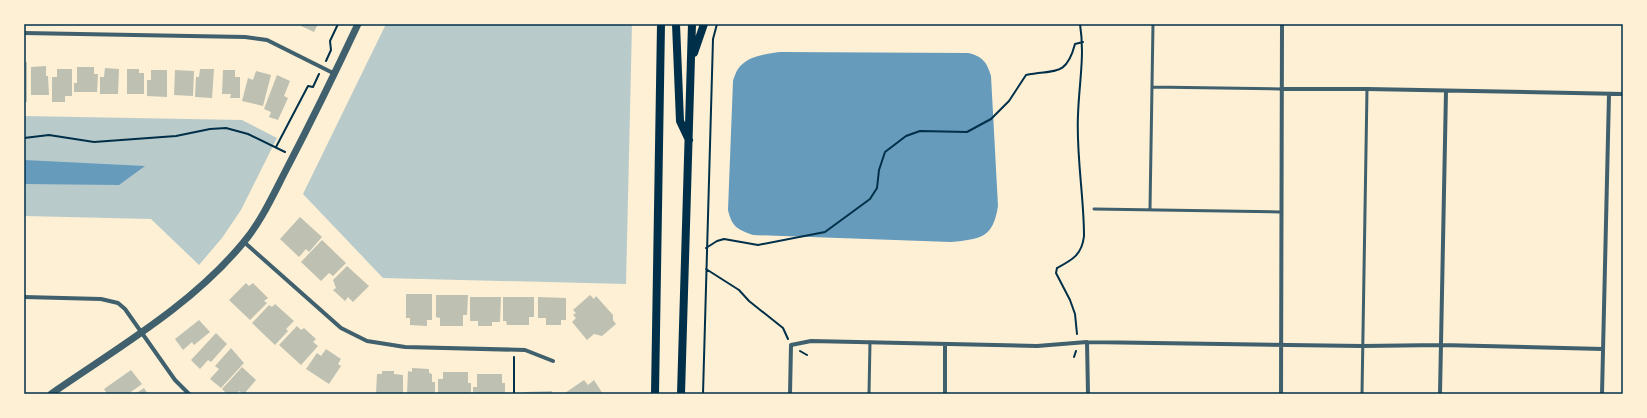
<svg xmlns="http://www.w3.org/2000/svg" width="1647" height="418" viewBox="0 0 1647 418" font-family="'Roboto Condensed',sans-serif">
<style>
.green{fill:#b9caca}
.water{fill:#669bbc}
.building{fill:#bec0b2}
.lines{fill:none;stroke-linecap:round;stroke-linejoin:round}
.path{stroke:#003049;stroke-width:2}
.service{stroke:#3f606c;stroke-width:3}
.minor{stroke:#3f606c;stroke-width:4}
.tertiary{stroke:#3f606c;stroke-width:7}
.secondary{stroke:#003049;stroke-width:8}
.neatline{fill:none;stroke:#003049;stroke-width:1.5}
</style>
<rect width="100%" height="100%" fill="#fdf0d5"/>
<path class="green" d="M386,24H632L626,284L383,278L303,194Z
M24,116L242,120L277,138L241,210L222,238L199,265L151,219L24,216Z"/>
<path class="water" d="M780,52L968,53C982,56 987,62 991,76L998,206C993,238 981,239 951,242L753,235C737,229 732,227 728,210L733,81C734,77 736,72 738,69C747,56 766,54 780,52Z
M24,160L145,166L119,185L24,184Z"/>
<path class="building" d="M302,24H318L314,32L301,26Z
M24,62H27V102H24Z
M46,66V76H48L49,95H31V67Z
M77,67H94V74H98L97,92H74V83H77Z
M105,68L119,69L118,94H100V77H104Z
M57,69H72V96H65V102H52V77H57Z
M127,69H139V73H144V94H127Z
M200,69H214L212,98L195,97L196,77H199Z
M151,70H167V97L147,96V80H151Z
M175,70L194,71L193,96L174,95Z
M223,70H235V77H240V98H230L231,94H222Z
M256,71L271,75L263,106L242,101L248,78L253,80Z
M277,75L290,81L284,96L288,98L278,120L269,117L271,112L264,109Z
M300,217L322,237L309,252L306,249L299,257L280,239Z
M322,240L346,263L333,276L329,273L321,281L301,262Z
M347,266L369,286L353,302L348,297L345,301L333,290L336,288L333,280Z
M246,283L249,286L253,283L268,298L264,301L267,303L250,320L229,300Z
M406,294H432V320H427V326L410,325V318H406Z
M436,295H468L467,315H463V326H440V318L436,317Z
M590,295L594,299L596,296L613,315V320L616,324L602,336L594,334L587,340L572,322L576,318L573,315L576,313L573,310Z
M470,297H501L500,322H492V326H478V321H470Z
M503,297H534V317H529V325H507L506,321H503Z
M538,297L566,298V320H561V325H546V318H538Z
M275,304L294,321L286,329L288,331L275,345L252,323L269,305L272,307Z
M199,320L210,332L194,345L192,342L183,350L175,339Z
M297,326L301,330L304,328L316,339L313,342L318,346L301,365L279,345Z
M216,333L227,344L211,362L208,360L200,369L191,360Z
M231,348L244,363L221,388L210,379L219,369L215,366Z
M326,349L341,359L338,364L341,366L329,384L306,369L317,353L321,356Z
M242,367L256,380L244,394L239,391L236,394H227L222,389Z
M412,368L429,369V373L432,374V382H435V394H407L408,371L412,372Z
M131,370L142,384L128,394H107L104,389Z
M382,371H394V374L403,375V394H376L377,374H382Z
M443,372H468V383H471V394L438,393V379H443Z
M477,374H502V383H505V394H473V387H477Z
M584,380L588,385L594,380L603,394H566L565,393Z
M144,388L148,394H135Z
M552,391V394H525V392Z"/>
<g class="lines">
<path class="path" d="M326,61L331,50L330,41L338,24
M24,138L49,135L94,142L176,136L210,129L226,128L248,134L285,152
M276,147L308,86L313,87L319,74
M706,248L717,241L724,239L758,245L825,232L870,199L877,188L879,170L885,152L906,136L920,131L967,132L991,119L1009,101L1026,75C1054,69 1066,78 1075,44L1083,42
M706,269L739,290L749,301L783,328L788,339
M1077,334L1075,314L1070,300L1056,273L1057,268C1072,260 1082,255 1084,236C1084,196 1076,155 1078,115C1079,83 1085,56 1080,24
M800,351L807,355
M1074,357L1076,351
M514,394V357
M703,394L713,39L717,24"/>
<path class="service" d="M1152,87L1281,89
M1094,209L1280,212
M1150,209L1153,24
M869,394L870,342
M1362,394L1367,89"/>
<path class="minor" d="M24,33L245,37L267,40L335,74
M1281,89H1367L1623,94
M244,242L341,328L367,341L405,347L525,350L553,361
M24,297L101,299L118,303L125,309L175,380L189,394
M1087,342L1088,394
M790,394L791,345L811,341L1037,346L1087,342L1362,346L1441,345L1603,349
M945,394V344
M1281,394L1282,24
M1440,394L1446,91
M1602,394L1609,94"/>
<path class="tertiary" d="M51,394C117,348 191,306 243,243C261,222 273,195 286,170C311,122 335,73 358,24"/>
<path class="secondary" d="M676,24L680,121L689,140
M694,53L704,24
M655,394L661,24
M681,394L692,24"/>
</g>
<rect width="1647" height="418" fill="none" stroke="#fdf0d5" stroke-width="50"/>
<rect x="25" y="25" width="1597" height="368" class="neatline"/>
</svg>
